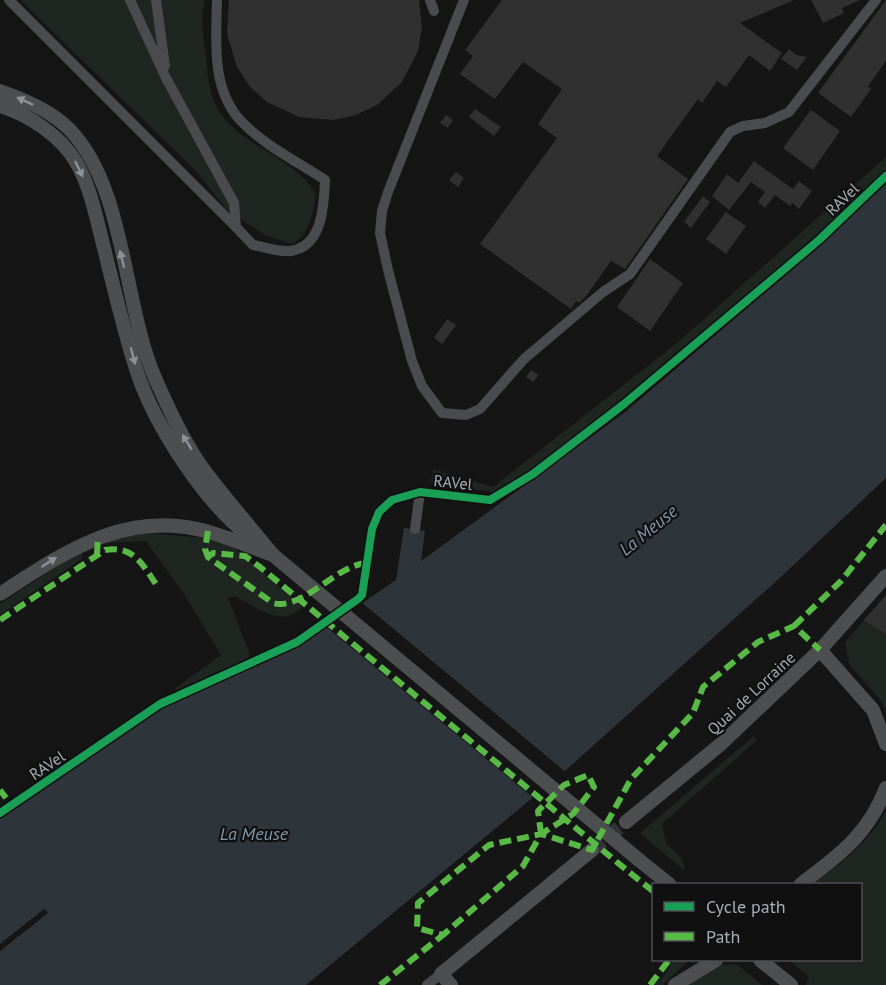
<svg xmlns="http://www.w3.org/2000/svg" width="886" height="985" viewBox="0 0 886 985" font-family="'PT Sans',sans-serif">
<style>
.green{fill:#1f2520}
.water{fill:#2d343a}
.pier{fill:#151516}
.building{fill:#303031}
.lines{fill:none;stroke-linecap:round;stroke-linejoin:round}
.major-tunnel{stroke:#323336;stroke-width:14;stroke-dasharray:14 7;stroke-linecap:butt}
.minor{stroke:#4a4b4e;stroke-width:10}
.major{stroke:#4c4e50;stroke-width:14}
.major-bridge{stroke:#4c4e50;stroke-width:14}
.quiet{stroke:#58b947;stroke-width:6;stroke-dasharray:12 6;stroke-linecap:butt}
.cycleway-casing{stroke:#101011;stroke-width:11}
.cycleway{stroke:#1a9f57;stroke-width:8}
.oneway{fill:#8c9097}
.labels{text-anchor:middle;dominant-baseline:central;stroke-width:4.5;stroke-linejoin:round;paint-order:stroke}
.street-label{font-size:16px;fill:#a8acb5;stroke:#101011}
.water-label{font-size:18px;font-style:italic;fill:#8298ad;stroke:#101011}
</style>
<rect width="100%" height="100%" fill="#151516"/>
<path class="green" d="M20,0H205C200,19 203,36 206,55C207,70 209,92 216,105C236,146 293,155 316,194C312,214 311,234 292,244L265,235L226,209L197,172Z
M886,157V172L818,235L687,347L531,470L493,492L431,483L433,469L493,487L677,343Z
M150,533L212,539L232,546L302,607C282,629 256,607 235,596L228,598L250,654L244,662L176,690L174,689L221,655L184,594L146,541L105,543L119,537Z
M83,549L82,559L0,615V604Z
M886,595V712L882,702L849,664L845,642Z
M754,736L757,740L662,824L666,843L682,859L685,871L640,833Z
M886,810V985H806L809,977L789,960H860V884H813C841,863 870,842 886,810Z
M673,960H689L663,985H654L663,977Z
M719,964L738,965L762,985H685Z"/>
<path class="water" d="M886,184V478L783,575L565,771L306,985H0V951L48,913L44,909L0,944V819L161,709L301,645L396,580L404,528L425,531L421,561L624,413L819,247Z"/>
<path class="pier" d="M360,601L567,773L536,800L324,625Z"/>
<path class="building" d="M229,0H419L422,28L418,51L402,82L377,105L356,115L333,120L299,117L267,102L250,87L237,67L227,34Z
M502,0H794L740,23L782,53L770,71L749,55L726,87L717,81L702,103L698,99L657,156L688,179L625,269L611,261L587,295L579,303L576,301L571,309L480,244L557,138L538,124L562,89L523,62L495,99L460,74L473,56L465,50Z
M811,0H860L842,8L844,13L823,23Z
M886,0V61L868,86L871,89L851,117L818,93Z
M789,49L796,55L807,57L797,70L781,59Z
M475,109L501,127L494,136L469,117Z
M811,110L840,131L813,170L783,148Z
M446,115L453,120L448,128L440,123Z
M754,161L793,189L799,181L812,191L799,209L792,203L790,206L775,195L765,208L758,202L765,192L751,182L729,210L712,196L727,174L738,183Z
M456,172L464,178L458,187L449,180Z
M703,196L710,202L691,228L684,222Z
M726,212L746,226L726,254L706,239Z
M650,259L683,283L650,331L617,307Z
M447,319L456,325L442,344L434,338Z
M531,370L539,375L533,382L526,377Z
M886,595V634L864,620Z"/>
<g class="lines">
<path class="major-tunnel" d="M592,850L626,822"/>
<path class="minor" d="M9,0L236,227L234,203L166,78L130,0
M156,0L165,66
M217,0C216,41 211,91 242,122C265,146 298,162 325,180C324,203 323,243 295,250C284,254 265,247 253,245L236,227
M430,0L434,11
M464,0L388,192L382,211L380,233L388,270L412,361L422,386L442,413L466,415L480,409L524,359L603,292L630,274L730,132L743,126L765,123L789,112L876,0
M415,529L420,492
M427,985L441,974"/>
<path class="major" d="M0,91C25,100 52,111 71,131C126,190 123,304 155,378C168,407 181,436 199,463C222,495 248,524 273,555
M0,106C29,115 61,136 76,162C90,186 95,213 102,240C113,284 123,329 137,372C155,426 205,503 250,537
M0,594C66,551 129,507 212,533C233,539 253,548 273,555
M820,650L873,710L886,744
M626,822L721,744L820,650L886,576
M639,860L669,884
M801,884C839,855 868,835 886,788
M760,960L791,985
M451,985L441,974L592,850
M675,985L716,960"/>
<path class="major-bridge" d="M273,555L639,860"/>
<path class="quiet" d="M208,531L205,549L208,557
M97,554L98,537
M366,563C335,566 302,611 273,603L208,557L213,553L245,556L260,567L629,872L654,892
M0,620L105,550C135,545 143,566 158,587
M794,626L841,581L886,525
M0,790L6,798
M541,834L538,811L564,785L588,775L594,787L573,814L541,834L523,866L443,935L417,928L418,903L489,845L541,834L592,850L631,779L693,713L703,687L758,642L794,626L820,650
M380,985L443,935
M650,985L669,960"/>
<g class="cycleway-casing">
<path id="cycleway" d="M0,813L160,704L297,642L358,599L362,595L372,529L379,512L392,500L420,492L490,500L533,474L624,404L819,240L886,176"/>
</g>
<use href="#cycleway" class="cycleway"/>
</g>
<defs><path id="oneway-solid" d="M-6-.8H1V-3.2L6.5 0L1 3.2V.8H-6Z" transform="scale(1.5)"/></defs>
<g class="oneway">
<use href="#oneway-solid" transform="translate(25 101) rotate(-155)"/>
<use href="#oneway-solid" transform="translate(79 169) rotate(64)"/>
<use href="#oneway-solid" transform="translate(122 259) rotate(-104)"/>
<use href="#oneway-solid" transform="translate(133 356) rotate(75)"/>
<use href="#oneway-solid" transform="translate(187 442) rotate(-121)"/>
<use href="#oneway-solid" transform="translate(49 562) rotate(-33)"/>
</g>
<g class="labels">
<g class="street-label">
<text transform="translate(842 199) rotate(-44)">RAVel</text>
<text transform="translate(453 482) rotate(6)">RAVel</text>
<text transform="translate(751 693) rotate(-43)">Quai de Lorraine</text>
<text transform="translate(47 765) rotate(-34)">RAVel</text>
</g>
<g class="water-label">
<text transform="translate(648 530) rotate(-39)">La Meuse</text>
<text x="254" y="833">La Meuse</text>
</g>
</g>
<rect x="652" y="883" width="210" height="78" fill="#101011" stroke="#4d4e53" stroke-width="1.5"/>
<rect x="664" y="902" width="30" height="9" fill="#1a9f57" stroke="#4d4e53" stroke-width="1.5"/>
<text x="706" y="913" font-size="18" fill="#a8acb5">Cycle path</text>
<rect x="664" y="932" width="30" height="9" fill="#58b947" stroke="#4d4e53" stroke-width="1.5"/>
<text x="706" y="943" font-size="18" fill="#a8acb5">Path</text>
</svg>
